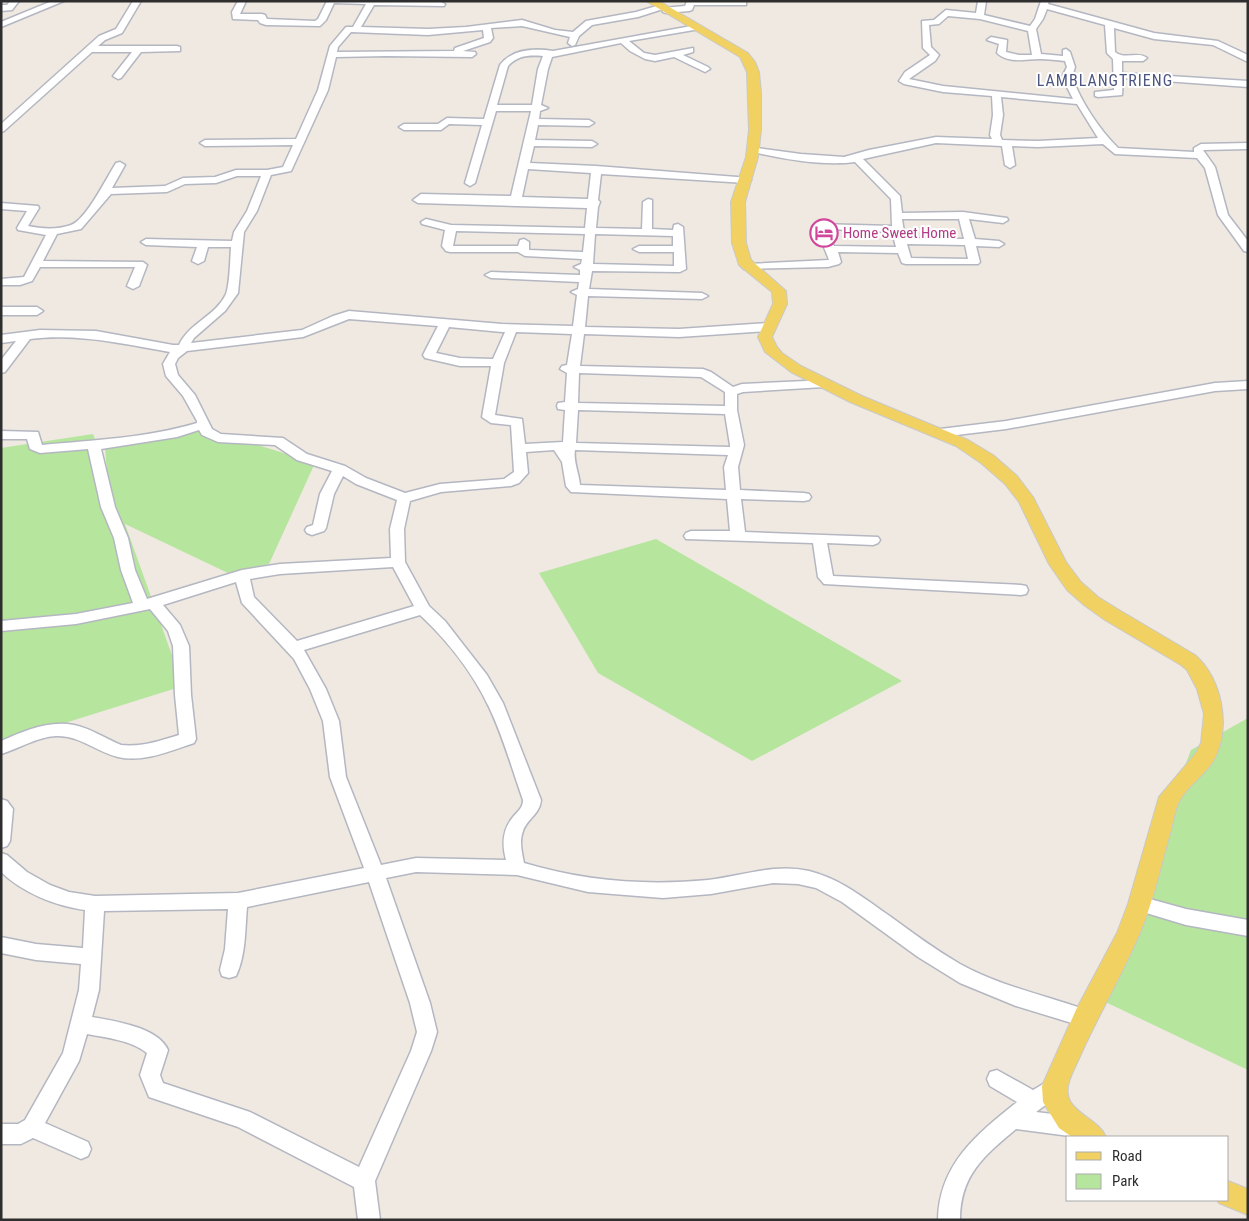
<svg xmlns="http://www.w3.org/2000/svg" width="1249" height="1221" viewBox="0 0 1249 1221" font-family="'Roboto Condensed',sans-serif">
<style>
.green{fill:#b6e59e}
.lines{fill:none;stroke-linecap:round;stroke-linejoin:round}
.minor-casing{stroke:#b4b7c1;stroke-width:3}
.major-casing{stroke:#c9c9c9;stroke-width:2}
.minor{fill:#fff;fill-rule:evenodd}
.major{fill:#f2d163;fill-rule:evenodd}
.labels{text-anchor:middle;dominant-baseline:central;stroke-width:4;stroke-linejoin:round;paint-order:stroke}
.far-hotel-label{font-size:15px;fill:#b23c85;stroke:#fff;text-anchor:start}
.far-quarter-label{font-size:16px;letter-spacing:1px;fill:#4d5680;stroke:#fff}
</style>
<rect width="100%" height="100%" fill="#efe9e1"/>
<path class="green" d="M201,427L315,463L269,564L228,573L125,524L183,686L1,743V448L93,434L107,472L105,448Z
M656,539L902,681L752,761L598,673L539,573Z
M1248,718V1070L1095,997L1191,750Z"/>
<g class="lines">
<g class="minor-casing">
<path id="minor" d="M10,1H19L12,10L1,11V5H7Z
M52,1H64L1,27V22Z
M133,1H141L122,33L105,40L98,46H177L180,47V51L141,52L121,78L118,79L113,76L132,52H92L4,131L1,132V124L99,36L116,29Z
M238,1H246L240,14H262L265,15L267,19L315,21L318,19L327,1L441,2L445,4L444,6L374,5L361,27L428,29L466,27L522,20L555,30L573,32L586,21L636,12L660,5H663V8L685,6L687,1H746V5H694L692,10L689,11L666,13L663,12V9L638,17L592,25L579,36L575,45L572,46L568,43L570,37L522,26L491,28L493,38L490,42L463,51L475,52L476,54L472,57L386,56L336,57L328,90L292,169L291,171L271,175L257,211L244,232L238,293L225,311L194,338L191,343L302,330L333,316L349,311L502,324L573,326L577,295L571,292L578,289L579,282L491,278L485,275L491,272L580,275V270L574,267L581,264L582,259L525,256L518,252H450L446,251L442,246L445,230L422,224L421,222L426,219L451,225L585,228L587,208L418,203L413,200L421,194L511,196L531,111H496L475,183L470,186L465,183L482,125L449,124L441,130H404L399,127L404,124H438L447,118L484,119L500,65C512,49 534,48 553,51L697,25V29L694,30L629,41L644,53L655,55L693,48V52L683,55L708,67L710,69L705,72L674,57L655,61L645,59L630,51L621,43L552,57L548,69L541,105L548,108L540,111L539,119L589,120L594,123L589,126L538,125L535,140L592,141L597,144L592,147L534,146L530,163L596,166L750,178L751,180L746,183L601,174L598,200L600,202L598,207L596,228L642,229L643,202L648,199L652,200V229L673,230L674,225L678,224L683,227L686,269L680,272L592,271L589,289L702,293L708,296L702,299L588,296L585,327L679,329L769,323L775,327L769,331L679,337L584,334L580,366L703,369L711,372L733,387L742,384L828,380L830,383L828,386L824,387L743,392L737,394V410L744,445L738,467L740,490L804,493L809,494L811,497L809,500L804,501L741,499L745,532L878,537L880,540L878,543L873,545L827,543L833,576L1021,585L1026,586L1028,590L1026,594L1021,595L824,584L818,577L813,543L686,539L684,536L686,533L691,531H730L727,499L571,492L566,486L562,462L554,450L526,452L528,473L519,483L511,486L441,492L410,501L404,529L405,562L429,606L445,621L462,643L487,675L503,703L541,800C540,814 527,819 523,831C519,841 522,853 524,863C584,881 646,886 708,880C742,876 775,863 809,871C841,879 865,899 891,917C914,934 936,950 960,964C1002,987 1048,996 1092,1012L1095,1018L1092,1024L1085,1027L1016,1006L960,983L918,957L842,902L816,888L798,884L773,883L711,894L663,898L588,892L517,875L416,872L386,878L430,1003L437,1032L431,1051L375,1181L380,1220H358L354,1187L238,1127L149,1097L140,1075L147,1053C130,1040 108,1038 87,1034L79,1061L45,1123L88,1142L91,1149L88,1156L81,1159L33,1138L21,1144H1V1124H18L25,1120L63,1053L79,990L81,964L36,960L1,953V937L36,944L83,948L85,910C56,906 23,893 1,872V853L7,855L27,872L50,885L69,892L95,896L238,893L364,868L330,777L323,721L310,689L294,659L242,603L236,582L163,605L180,625L189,646L191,695L196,739L194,743C170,751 143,763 118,757C97,752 79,735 56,736C37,737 20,748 1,754V741C24,731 49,720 74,725C90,728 106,739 121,745C143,747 159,741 179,735L175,695L173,646L168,631L150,609L76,624L1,631V621L76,614L133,603L121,570L114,538L101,507L88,449L40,453L30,449L27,439H1V431L38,432L42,445C94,440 147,438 197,423V421L183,396L166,376L163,364L170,352C124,344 77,333 30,339L5,372L1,373V360L16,341L1,343V335L40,330L96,331L173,345H179C189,323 216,316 226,294C230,283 230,260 231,247H208L204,261L198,264L192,261L197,247L146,245L141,242L146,239L232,241L234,232L247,211L261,176H237L216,183L185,184L167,192L111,194L81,229L57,234L43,261L143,262L147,265L139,286L133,289L127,286L135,267H40L32,281L20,285H1V279L24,277L46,235L18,230L17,228L27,211L1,209V203L38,206L39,208L28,226C42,229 57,230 71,225C86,220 107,177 116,163L120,162L125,165L112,188L165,186L183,178L215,177L236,170H267L283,167L293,145L205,146L200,143L205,140L296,139L318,90L330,46L346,27H353L366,4L334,3L326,20L320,26L266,25L260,23L258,20L233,19L232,12ZM483,30L484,38L455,48L454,51L337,52L338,47L351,32L428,35ZM543,56L538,69L532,105H497L508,66C518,55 530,55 543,56ZM528,169L591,173L588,199L522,197ZM456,231L585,234L583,252L529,250V242L524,239L520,240L518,246H453ZM595,234L673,236V246H639L633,249L639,252H674V266L593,264ZM349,319L438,326L423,355L425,358L460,366H491L482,417L491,423L511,425L514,472L504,479L440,484L405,493L366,478L345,466L307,454L283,438L221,434L212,429L195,395L178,375L175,364L178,358L187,351L303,337ZM449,327L502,332H505L493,359L460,358L436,353ZM516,332L572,334L567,365L562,366L560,369L567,373L565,402L558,403L557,406L558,409L565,410L563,442L525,444L522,419L495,415L504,363ZM579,373L701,377L725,392V406L578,403ZM578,410L725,414L730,445V447L576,443ZM199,430L202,435L218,442L275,445L297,460L332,471L320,494L313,525L307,527L305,530L307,533L312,535L324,531L326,528L334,494L343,476L356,484L397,500L390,529L391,558L280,564L242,570L147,599L135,570L128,538L115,507L101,449L177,437ZM575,450L728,455L724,467L726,490L580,485C579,473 573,461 575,450ZM393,567L414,606L297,641L254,597L250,579L280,574ZM420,615C447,640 473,673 489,707C503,736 512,769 523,800C523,808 518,811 513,817C502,830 502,845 506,860L416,858L381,865L346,777L339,721L326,689L304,650ZM369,882L410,1003L417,1032L411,1051L359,1167L250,1112L163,1083L160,1075L168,1050C158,1027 114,1021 92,1017L99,990L104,911L228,909L225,949L220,970L222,976L229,978L236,976C246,955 245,929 247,907Z
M978,1H986L984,15L1030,26L1035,19L1041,1H1049L1048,4L1154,33L1218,41L1248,55V62L1213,45L1154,39L1114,28L1115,52C1124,60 1138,51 1147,58L1143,61H1122V73L1248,81V87L1123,78L1122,95L1098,97L1095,96V92L1114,90L1113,59L1107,53L1105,25L1047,9L1043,19L1036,29L1041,54L1063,56V50L1066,49L1070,52L1075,67L1072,77C1081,102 1099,129 1118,148L1194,152V148L1201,144L1248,143V149L1203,150L1215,167L1228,215L1248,241V252L1244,251L1218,215L1205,168L1197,158L1115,154L1103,144L1038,147L1012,146L1015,165L1010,168L1005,165L1002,146L936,143L863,159L900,196L902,213L963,212L1007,218L1008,220L1003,223L969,219L975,239L999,241L1004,244L999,247L976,246L980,262L978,264H906L902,263L898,253L838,252L841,262L839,264L828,267L744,269L742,267L748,264L829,260C825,248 819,239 817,226L818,224L892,226L891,199L855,162C824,166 780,159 750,151V147L801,154L844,157L869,150L936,137L992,139L990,135L993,115L992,96L943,92L904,84L899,81L905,72L930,55L923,48L922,21L934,20L946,10L976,13ZM948,16L980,19L1028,31L1032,55H1019L1006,52L1007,40L991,37L987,40L999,44L997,53C1009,64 1025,59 1040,59C1048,59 1056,60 1065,61L1067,67L1062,77L1073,99L943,86L909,79L935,61L939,55L931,47L929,25L939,24ZM1001,97L1077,104L1098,138L1038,141L1002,140L1000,135L1003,115ZM902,219H959L964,239L905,238ZM828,229L892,232L896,247L834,246L829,238ZM907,244L965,245L968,259L911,258Z
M1,307H37L43,311L37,315H1Z
M1248,381V389L1215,391L1006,429L940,437L933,433L940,429L1006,421L1215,383Z
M1,799L7,801L13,809L10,841L7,846L1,848Z
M1139,896L1186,909L1248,920V936L1186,925L1133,909L1130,904L1133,899Z
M997,1070L1033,1090L1055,1077L1062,1079L1065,1086L1062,1093L1036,1112L1077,1117L1084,1120L1087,1127L1084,1134L1077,1137L1016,1129C984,1156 960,1175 960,1220H938C939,1164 977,1134 1017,1102L990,1086L987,1079L990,1072Z"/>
</g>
<g class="major-casing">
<path id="major" d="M646,1H659L748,53L755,62L759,72L761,93V130L758,157L745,202L746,243L751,260L786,291L787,304L772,337L777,347L782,353L801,366L862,396L968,440L993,455L1017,476L1033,497L1066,562L1081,582L1098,597L1119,610L1195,655C1223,679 1232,731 1212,763C1203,776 1188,786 1180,800C1174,810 1173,825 1169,837C1160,869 1153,903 1139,935C1122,975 1099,1014 1081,1054C1077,1064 1070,1075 1068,1086C1063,1112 1098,1117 1106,1137H1072L1059,1128L1043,1102L1042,1086L1076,1010L1117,933L1128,904L1159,797L1196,753L1201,743L1204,714L1197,689L1187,670L1181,665L1105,620L1084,605L1067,590L1049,564L1019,502L1005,484L981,463L956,446L850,402L791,372L765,352L758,337L773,304L772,292L739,265L732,243L731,202L746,157L749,130L747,72L740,57Z
M1228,1181L1248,1189V1215L1219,1203L1217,1200H1228Z"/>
</g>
<use href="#minor" class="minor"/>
<use href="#major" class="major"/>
</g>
<defs>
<g id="hotel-ring" transform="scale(1.4375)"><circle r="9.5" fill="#fff" stroke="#d1479c" stroke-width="1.5"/><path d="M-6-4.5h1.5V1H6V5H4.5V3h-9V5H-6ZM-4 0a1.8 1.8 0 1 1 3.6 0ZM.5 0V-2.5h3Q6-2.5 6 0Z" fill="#d1479c"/></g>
</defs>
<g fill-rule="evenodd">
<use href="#hotel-ring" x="824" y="233"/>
</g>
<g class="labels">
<g class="far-hotel-label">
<text x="843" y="233">Home Sweet Home</text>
</g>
<g class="far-quarter-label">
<text x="1105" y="80">LAMBLANGTRIENG</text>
</g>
</g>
<rect width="1249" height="1221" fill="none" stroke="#2e2e2e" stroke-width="5"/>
<rect x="1066" y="1136" width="162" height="65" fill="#ffffff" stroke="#ababab"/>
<rect x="1076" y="1152" width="25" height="8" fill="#f2d163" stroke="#ababab"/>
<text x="1112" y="1161" font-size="15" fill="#2e2e2e">Road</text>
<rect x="1076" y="1174" width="25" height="15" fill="#b6e59e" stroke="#ababab"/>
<text x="1112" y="1186" font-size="15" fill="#2e2e2e">Park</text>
</svg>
